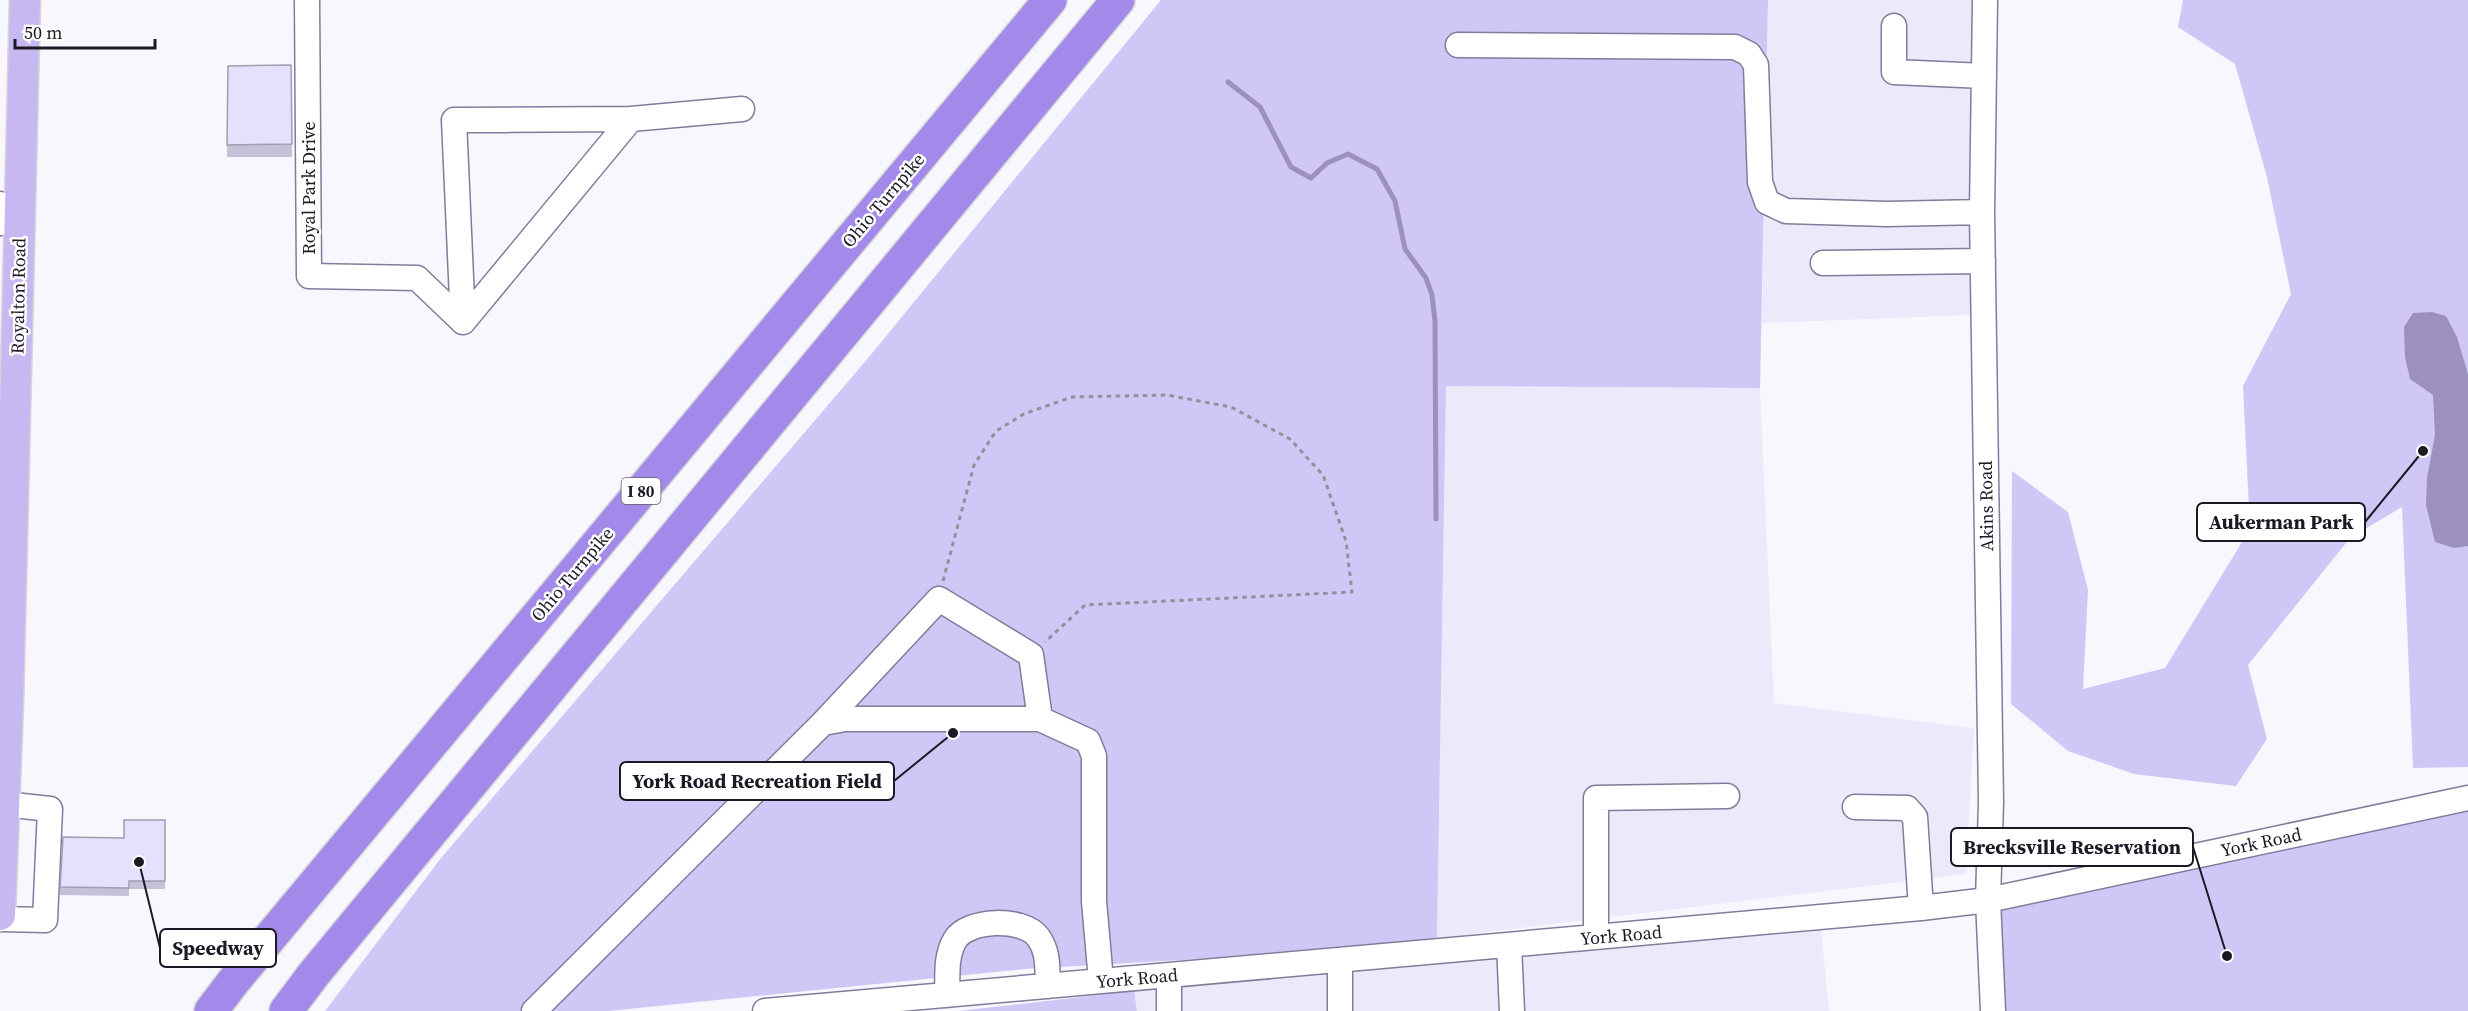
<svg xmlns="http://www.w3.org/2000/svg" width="2468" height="1011" viewBox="0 0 2468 1011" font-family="'Source Serif 4',serif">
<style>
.built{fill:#ece9fa}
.green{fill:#d1c7f6}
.water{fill:#9b90be}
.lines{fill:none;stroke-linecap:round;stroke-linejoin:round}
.stream{stroke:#9b90be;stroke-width:5}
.minor-casing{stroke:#827b9b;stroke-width:27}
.major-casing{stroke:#d6d6d8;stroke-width:33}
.highway-casing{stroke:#d6d6d8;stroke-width:36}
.path{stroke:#929099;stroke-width:3;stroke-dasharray:4.5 4.5;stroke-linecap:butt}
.minor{stroke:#fff;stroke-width:24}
.major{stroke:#c8b8f2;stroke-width:30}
.highway{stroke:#a389e9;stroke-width:33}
.wall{fill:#c5c1d9}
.building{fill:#e5e0fc;stroke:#a09db0;stroke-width:1.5}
.labels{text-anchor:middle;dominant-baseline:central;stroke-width:5;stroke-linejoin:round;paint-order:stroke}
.shield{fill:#fff;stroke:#605e66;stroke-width:1.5}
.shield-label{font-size:16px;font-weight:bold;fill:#1c1925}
.street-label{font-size:18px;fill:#1c1925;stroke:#fff}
.leader{fill:none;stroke:#1c1925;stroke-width:2}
.callout-dot{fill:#1c1925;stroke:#fff;stroke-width:2}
.callout{fill:#fff;stroke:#1c1925;stroke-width:2}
.callout-label{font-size:20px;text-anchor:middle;font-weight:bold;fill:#1c1925}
</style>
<rect width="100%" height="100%" fill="#f8f7fe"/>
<path class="built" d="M1768,0H1976L1977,133L1971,315L1762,323Z
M1446,386L1760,388L1774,703L1974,728L1966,874L1437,938Z
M1821,929L1829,1011H1137L1134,991Z"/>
<path class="green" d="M1161,0H1768L1760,388L1446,386L1437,938L1198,959L1025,969L609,1011H325L441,858L869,357Z
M2183,0H2468V767L2413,768L2402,507L2350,538L2248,665L2267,739L2236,786L2134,774L2068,751L2011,704L2012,471L2068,512L2088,590L2083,689L2165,668L2250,529L2243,386L2291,294L2267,177L2235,64L2178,27Z
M2468,793V1011H1987V901Z
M1134,991L1137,1011H958Z"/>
<path class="water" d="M2432,312L2446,316L2457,337L2468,374V546L2454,548L2435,542L2426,505L2427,478L2435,435L2433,395L2410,379L2405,357L2404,327L2413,313Z"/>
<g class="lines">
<path class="stream" d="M1228,82L1260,107L1291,167L1311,178L1327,163L1348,154L1377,169L1395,201L1405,249L1426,278L1432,295L1435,321L1436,519"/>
<g class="minor-casing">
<path id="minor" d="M307,0L309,276L417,278L463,322
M1985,0L1982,212L1991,802L1988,900L1993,1011
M1894,26V72L1984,76
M1458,45L1735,47L1749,54L1756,65L1760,182L1767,202L1786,211L1887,214L1982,212
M0,204L7,215L0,223
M1823,263L1983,261
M463,322L454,120L631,119L742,109
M463,322L631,119
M823,723L939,599L1031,655L1040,719
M1855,807L1907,808L1915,817L1921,908
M0,919L45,920L50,809L4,804
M1596,937V798L1727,796
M1509,945L1512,1011
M1340,960V1011
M1169,975V1011
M947,995C948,976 945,957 955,940C967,919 1023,917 1038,937C1049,952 1047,968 1048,986
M534,1011L823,723L845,719H1040L1088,741L1094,756V901L1101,981
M765,1011L1921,908L1988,900L2468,798"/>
</g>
<g class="major-casing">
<path id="major" d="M0,915L8,703L25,0"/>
</g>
<g class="highway-casing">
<path id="highway" d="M211,1011L233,982L1050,0
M286,1011L313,975L1118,0"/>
</g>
<path class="path" d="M943,581L974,465L996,431L1024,414L1072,397L1167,395L1231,407L1290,439L1323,475L1346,541L1352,592L1085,605L1045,642"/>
<use href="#minor" class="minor"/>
<use href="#major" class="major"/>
<use href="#highway" class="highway"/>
</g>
<path class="wall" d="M291,65L292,157H227L228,66Z
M165,820V889H129V896L60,895V887L124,838Z"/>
<path class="building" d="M291,65L292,144L227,145L228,66Z
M124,820H165V881H129V888L60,887L63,837L124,838Z"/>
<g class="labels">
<rect class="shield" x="621.5" y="478" width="39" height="26" rx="4.5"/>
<g class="shield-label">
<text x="641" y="491">I 80</text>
</g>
<g class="street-label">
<text transform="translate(308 188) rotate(-90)">Royal Park Drive</text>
<text transform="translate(883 200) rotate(-50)">Ohio Turnpike</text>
<text transform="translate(18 296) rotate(-89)">Royalton Road</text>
<text transform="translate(1986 506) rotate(-91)">Akins Road</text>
<text transform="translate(572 574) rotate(-50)">Ohio Turnpike</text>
<text transform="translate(2261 842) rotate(-12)">York Road</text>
<text transform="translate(1621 935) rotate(-5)">York Road</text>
<text transform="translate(1137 978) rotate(-5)">York Road</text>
</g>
</g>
<path class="leader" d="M2423 451L2365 522M953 733L894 781M2227 956L2193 847M139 862L160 948"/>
<g class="callout-dot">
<circle cx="2423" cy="451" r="6"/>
<circle cx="953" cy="733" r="6"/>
<circle cx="2227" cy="956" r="6"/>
<circle cx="139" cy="862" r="6"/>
</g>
<g class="callout">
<rect x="2197" y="503" width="168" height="38" rx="6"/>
<rect x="620" y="762" width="274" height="38" rx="6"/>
<rect x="1951" y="828" width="242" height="38" rx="6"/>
<rect x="160" y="929" width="116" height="38" rx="6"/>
</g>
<g class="callout-label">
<text x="2281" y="529">Aukerman Park</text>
<text x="757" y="788">York Road Recreation Field</text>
<text x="2072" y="854">Brecksville Reservation</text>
<text x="218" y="955">Speedway</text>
</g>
<path d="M15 39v9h140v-9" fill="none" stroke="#1c1925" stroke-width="3"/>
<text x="24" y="39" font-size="18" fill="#1c1925" stroke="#ffffff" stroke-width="4.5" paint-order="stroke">50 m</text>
</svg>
